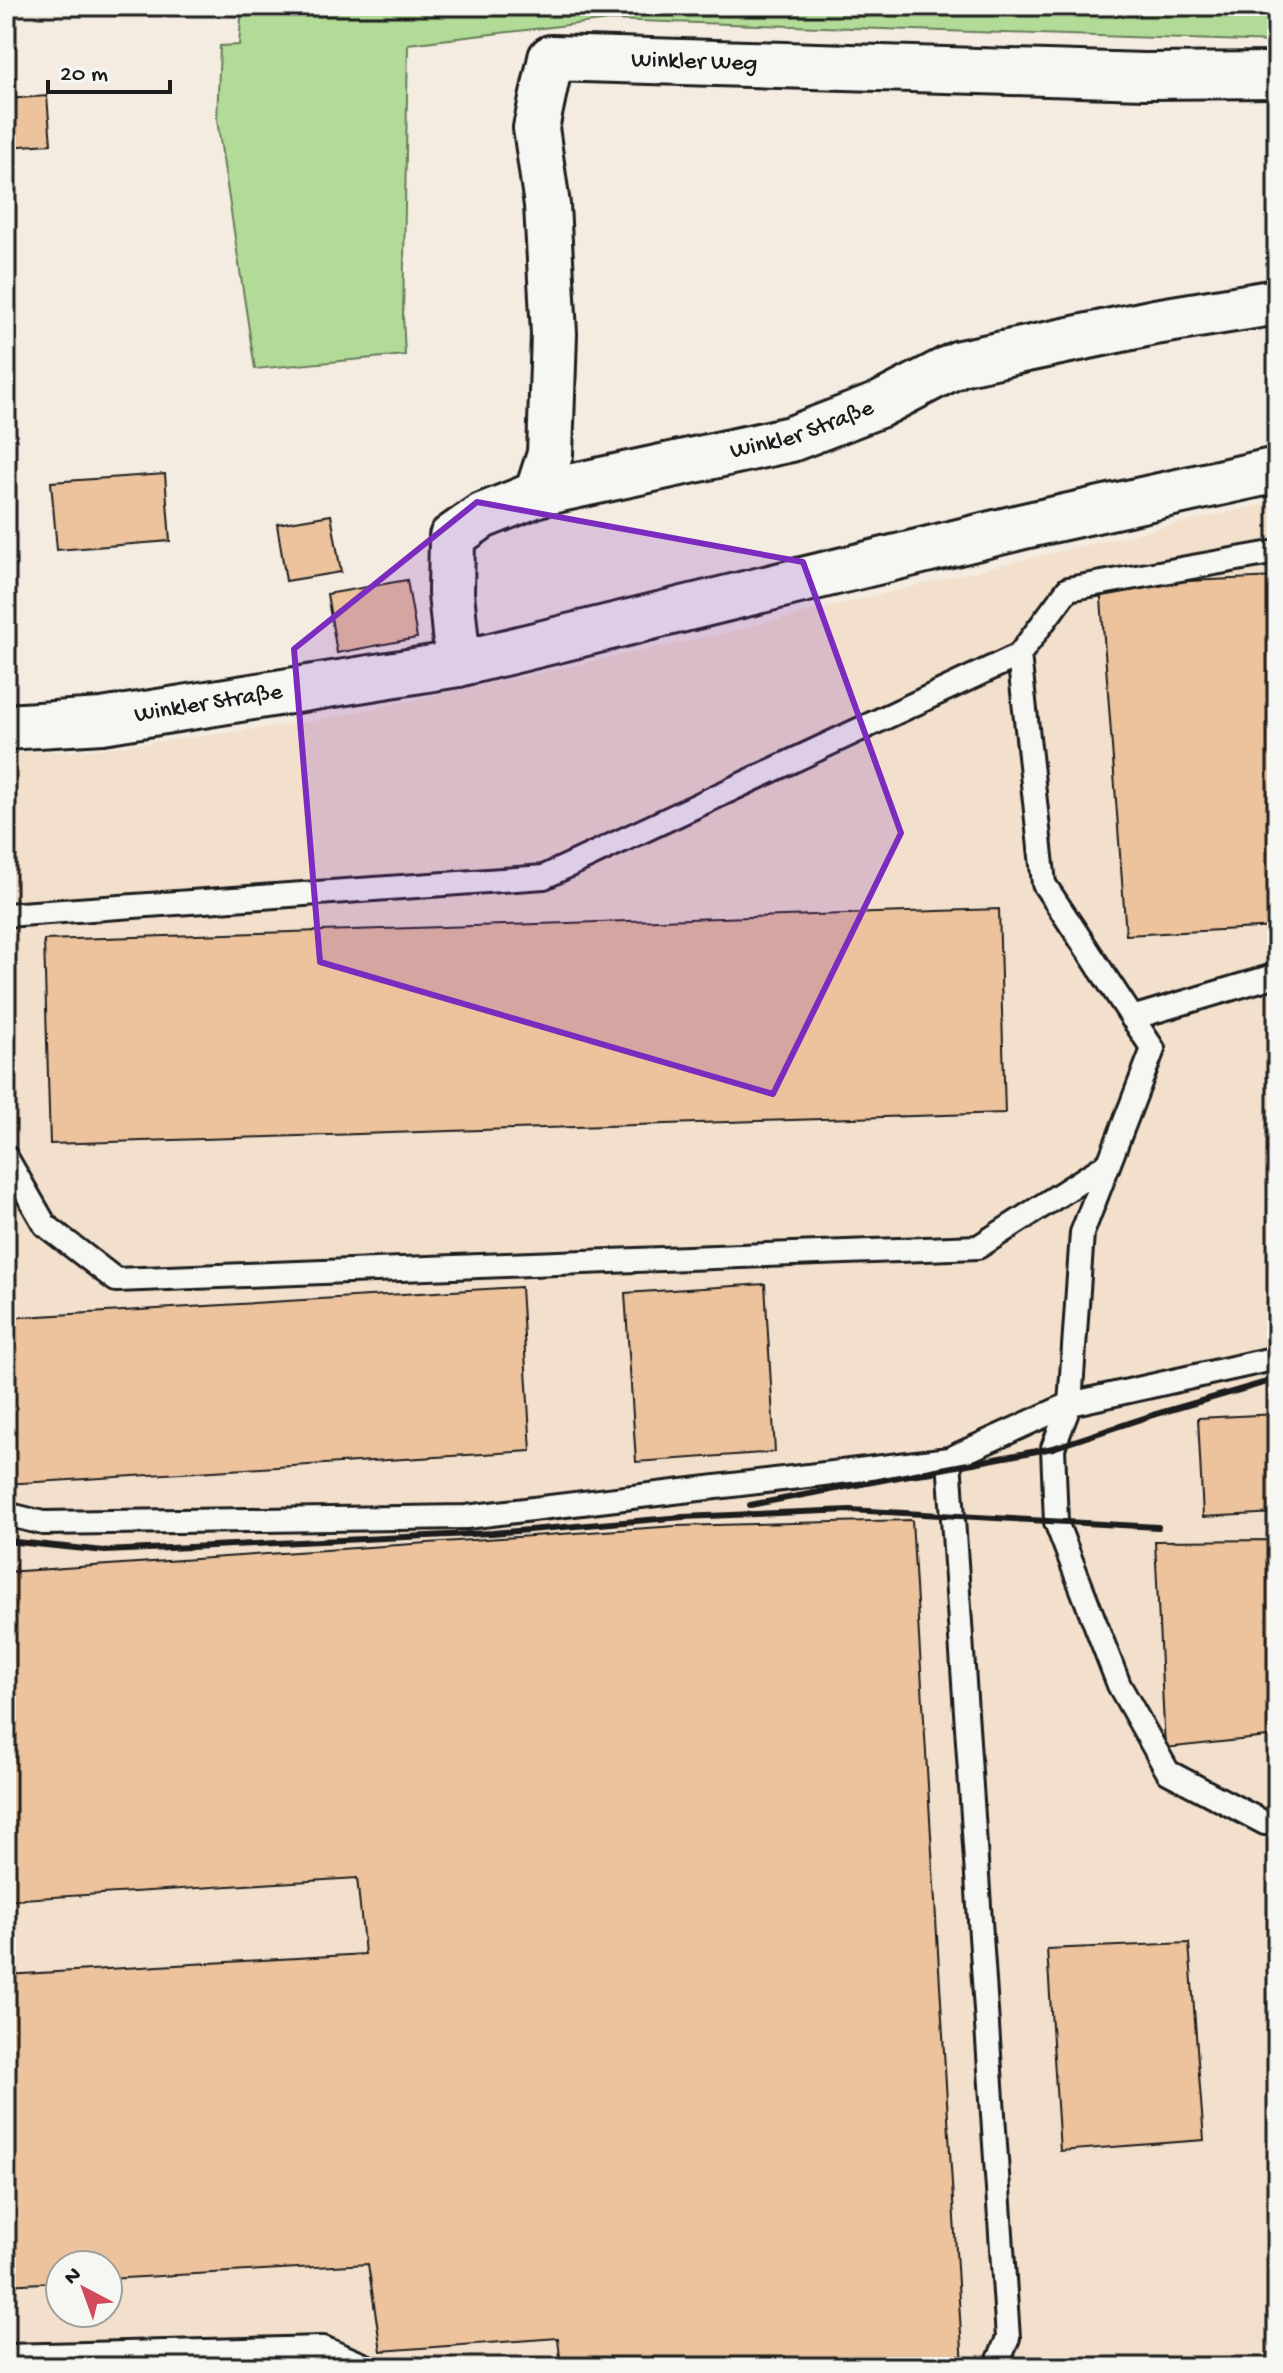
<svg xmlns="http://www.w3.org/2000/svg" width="1283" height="2373" viewBox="0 0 1283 2373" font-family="'Gochi Hand',sans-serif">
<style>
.built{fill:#f2e0cc;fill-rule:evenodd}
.green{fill:#b2db98;stroke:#677c5a;stroke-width:2}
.building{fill:#ecc39c;stroke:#1c1c1c;stroke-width:2}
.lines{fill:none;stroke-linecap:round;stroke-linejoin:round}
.service-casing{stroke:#1c1c1c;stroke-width:28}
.minor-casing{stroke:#1c1c1c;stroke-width:50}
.service{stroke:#f6f6f2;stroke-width:22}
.minor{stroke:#f6f6f2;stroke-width:44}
.rail{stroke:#1c1c1c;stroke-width:6}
.marked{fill:#7b2cbf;fill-opacity:0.2;stroke:#7b2cbf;stroke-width:6;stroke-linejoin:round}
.labels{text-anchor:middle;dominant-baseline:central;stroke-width:7;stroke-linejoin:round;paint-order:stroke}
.street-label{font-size:24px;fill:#1c1c1c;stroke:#f6f6f2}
</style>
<rect width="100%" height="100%" fill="#f4ece1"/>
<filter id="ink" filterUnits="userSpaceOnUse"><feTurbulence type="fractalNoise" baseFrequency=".0125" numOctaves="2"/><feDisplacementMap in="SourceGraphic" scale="16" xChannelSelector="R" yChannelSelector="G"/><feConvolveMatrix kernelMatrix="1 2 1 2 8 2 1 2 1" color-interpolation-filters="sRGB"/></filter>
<g filter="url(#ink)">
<path class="built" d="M1277,501V2367H6V753L88,750L310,722L720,634L1000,565ZM60,2265H108V2313H60Z"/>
<path class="green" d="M242,6H1277V42L609,20L408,44L403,316L405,355L255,369L217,120L220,46L239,45Z"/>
<path class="building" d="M47,96L51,144L6,147V99Z
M165,474L170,541L57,550L51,482Z
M331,515L341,572L286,581L277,524Z
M1277,577V927L1126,935L1100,585Z
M407,580L417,638L337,653L327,594Z
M999,909L1005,1113L50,1144L44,940Z
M765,1284L775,1452L636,1462L625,1293Z
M521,1287L531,1451L6,1484V1318Z
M1277,1414V1513L1203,1517L1198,1418Z
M912,1520L963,2367H561L558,2338L381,2351L368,2264L108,2279V2265H60V2282L6,2285V1975L365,1954L357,1878L6,1900V1572L676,1526Z
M1277,1540V1736L1165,1748L1155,1541Z
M1189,1943L1204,2140L1060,2151L1047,1949Z"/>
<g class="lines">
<g class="service-casing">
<path id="service" d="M1277,552L1068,589L1019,655L1044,884L1153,1049L1082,1233L1070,1404L1277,1358
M6,915L544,877L1019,655
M1132,1018L1277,975
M6,1157L45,1225L116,1280L978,1247L1109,1163
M1070,1404L1053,1448L1056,1522L1119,1685L1168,1772L1265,1823H1277
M949,1459L1008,2338L996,2367
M6,1514L43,1523L466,1517L949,1459L1070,1404
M6,2356L323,2348L368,2367"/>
</g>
<g class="minor-casing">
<g id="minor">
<path id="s1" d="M537,494L550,454L554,334L547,205L536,128L551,58L1144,76L1277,75"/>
<path id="s2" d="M458,664L451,593L452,537L482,516L537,494L791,439L879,405L960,363L1155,322L1277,302"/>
<path id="s3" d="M6,727L102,721L458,664L1024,526L1277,470"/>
</g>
</g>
<use href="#service" class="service"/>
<use href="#minor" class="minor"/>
<path class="rail" d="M750,1505L1053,1448L1153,1415L1277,1379
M6,1541L105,1551L492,1533L683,1517L850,1510L1158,1527"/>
</g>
</g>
<path class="marked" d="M477,502L803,562L901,833L773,1094L320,962L294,649Z"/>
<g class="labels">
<g class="street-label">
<text stroke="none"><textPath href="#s1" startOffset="584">Winkler Weg</textPath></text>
<text stroke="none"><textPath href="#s2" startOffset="496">Winkler Straße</textPath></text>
<text stroke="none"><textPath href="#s3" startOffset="204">Winkler Straße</textPath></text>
</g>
</g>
<rect width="1283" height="2373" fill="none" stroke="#f6f6f2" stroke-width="32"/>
<rect x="16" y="16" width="1251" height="2341" fill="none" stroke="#1c1c1c" stroke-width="3" filter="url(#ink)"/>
<g transform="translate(84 2289) rotate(319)"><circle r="38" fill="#f6f6f2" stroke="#9f9f9c" stroke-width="2"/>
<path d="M0-6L14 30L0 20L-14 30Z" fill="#d1495b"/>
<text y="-12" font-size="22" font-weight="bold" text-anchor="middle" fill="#1c1c1c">N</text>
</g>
<path d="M48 80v12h122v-12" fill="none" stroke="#1c1c1c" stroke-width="4"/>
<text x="60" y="80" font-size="24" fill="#1c1c1c" stroke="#f6f6f2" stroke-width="6" paint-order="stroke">20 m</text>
</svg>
